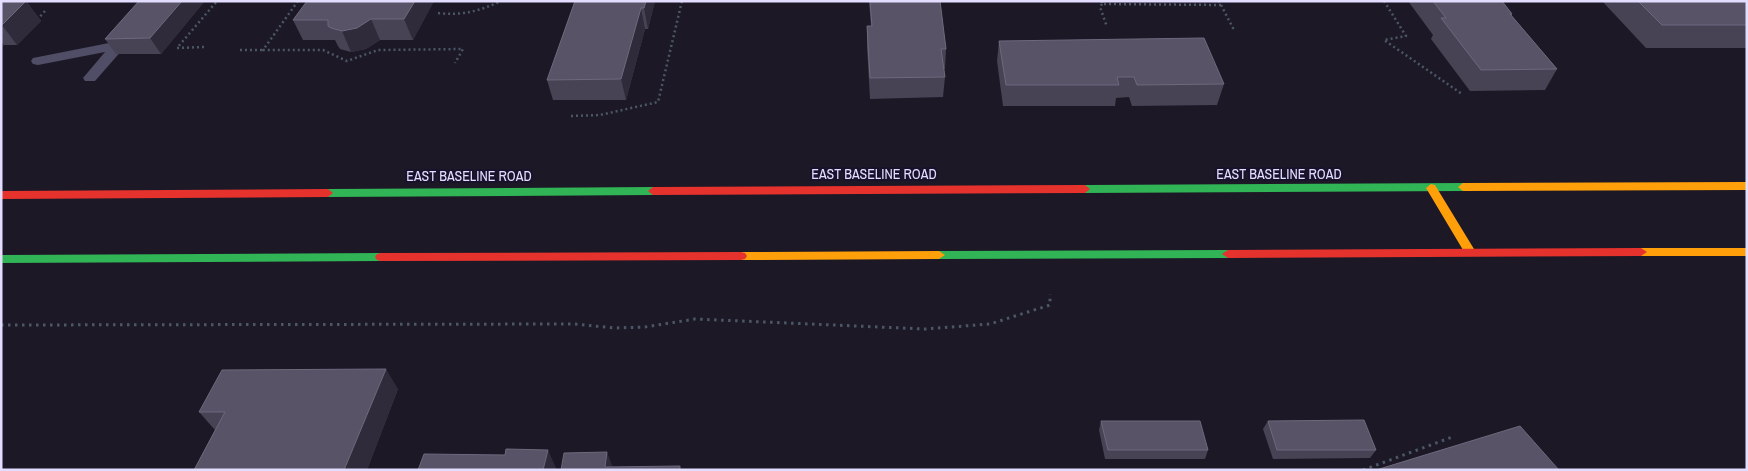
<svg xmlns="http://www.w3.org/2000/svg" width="1748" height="471" viewBox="0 0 1748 471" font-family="'Archivo Narrow',sans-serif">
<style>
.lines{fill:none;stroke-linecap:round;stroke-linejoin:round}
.path-far1{stroke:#4b5767;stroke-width:2.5;stroke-dasharray:2 3;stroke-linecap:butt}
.path{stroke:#4b5767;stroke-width:3;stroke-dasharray:2.5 4.5;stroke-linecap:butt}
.lane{fill:#504e67;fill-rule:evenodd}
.fast{fill:#30b455;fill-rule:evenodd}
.slow{fill:#ff9f0a;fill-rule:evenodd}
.jam{fill:#e5322d;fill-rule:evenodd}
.wall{fill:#474354}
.shaded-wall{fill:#2f2b3a}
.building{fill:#585366;stroke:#6d697e}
.labels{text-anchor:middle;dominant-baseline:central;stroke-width:4;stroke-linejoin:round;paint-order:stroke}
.street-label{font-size:14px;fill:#e3deff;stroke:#18122c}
</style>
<rect width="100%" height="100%" fill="#1c1826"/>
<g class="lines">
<path class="path-far1" d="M298,1L263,50H323L347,61L378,50L463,49L455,63
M1102,1V4L1221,5L1219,1
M1384,1L1406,36L1384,40L1462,94
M1102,4L1100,7L1107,27
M1221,5L1234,30
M438,13C461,16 480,11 501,1
M37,20L45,11
M204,47L177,48L217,1
M240,50H263
M571,116L600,115L658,102L682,1"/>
<path class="path" d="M1,325L574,324L615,328L645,327L695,319L925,329L990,324L1050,305V294
M1363,470L1455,436"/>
<path class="lane" d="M150,1H165L95,81H85L83,78L105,52L38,65L33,64L31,61L33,58L38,57L114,42Z"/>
<path class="fast" d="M1463,183L1468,187L1463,191L1085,193L1080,189L1085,185Z
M653,187L658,191L653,195L328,197L323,193L328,189Z
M1228,250L1234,254L1228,258L939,259L933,255L939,251Z
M381,253L385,254L387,257L385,260L381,261L1,263V255Z"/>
<path class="slow" d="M1747,182V190L1463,191L1458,187L1463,183Z
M1431,184L1435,185L1474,249L1476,252L1474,255H1466L1426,188Z
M1641,248H1747V256H1641L1635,252Z
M939,251L945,255L939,259L741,260L737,259L735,256L737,253L741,252Z"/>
<path class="jam" d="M1085,185L1090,189L1085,193L653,195L648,191L653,187Z
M328,189L333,193L328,197L1,199V191Z
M1641,248L1647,252L1641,256L1228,258L1222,254L1228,250Z
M741,252L745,253L747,256L745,259L741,260L381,261L377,260L375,257L377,254L381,253Z"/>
</g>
<path class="wall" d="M1,1H26L41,21L17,45H4L1,47Z
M139,1H203L204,2L161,54H116L105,39Z
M434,1L413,40H380L366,49L351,52L340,49L338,46L335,40H303L293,20Z
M575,1H655L648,29H645L626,100H553L547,80Z
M869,1H940L946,49L945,69H944L945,77L943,97L870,99L867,47V26H871Z
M1408,1H1502L1512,14V16L1557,69L1545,90L1470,91L1431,39L1433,35Z
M1602,1H1747V48H1646Z
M999,41L1224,84L1217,105L1132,106L1129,97L1116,98L1115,106H1003L997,61Z
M398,389L367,470H194L215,430L199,412Z
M1101,421L1208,450L1205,459H1105L1099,430Z
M1268,421L1376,450L1370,458L1273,459L1263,429Z"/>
<path class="shaded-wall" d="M26,1L41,21L17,45L2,25Z
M182,1H203L204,2L161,54L150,38Z
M415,1H434L413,40L404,19Z
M646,1H655L648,29L644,8Z
M641,8L645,29L626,100L621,79Z
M371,19L380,40L366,49L351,52L342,31Z
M1,41L4,45L1,47Z
M386,369L398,389L367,470H344Z
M548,450L557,470H543Z
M607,452L614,470L605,467Z"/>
<path class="building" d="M1,1H26L2,25Z
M139,1H182L150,38L105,39Z
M307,1H415L404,19H371L357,28L342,31L331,28L328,26V20H293Z
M575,1H646L644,8H641L621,79L547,80Z
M870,1H940L946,49H941L945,77L870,78L867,26H872Z
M1433,1H1502L1512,14H1510L1557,69L1481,70L1441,18H1446Z
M1638,1H1747V25H1662Z
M1204,38L1224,84L1137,85L1134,77H1117L1119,85H1006L999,41Z
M386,369L344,470H194L225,412H199L222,370Z
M1364,420L1376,450H1277L1268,421Z
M1101,421H1200L1208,450H1108Z
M1520,426L1559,470H1376Z
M506,449L548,450L543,470H418L424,454L505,455Z
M607,452L605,467L680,466V470H561L564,453Z"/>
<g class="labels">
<g class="street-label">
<text x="874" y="174">EAST BASELINE ROAD</text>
<text x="1279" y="174">EAST BASELINE ROAD</text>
<text x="469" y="176">EAST BASELINE ROAD</text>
</g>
</g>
<rect width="1748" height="471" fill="none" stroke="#e3deff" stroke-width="5"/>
</svg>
